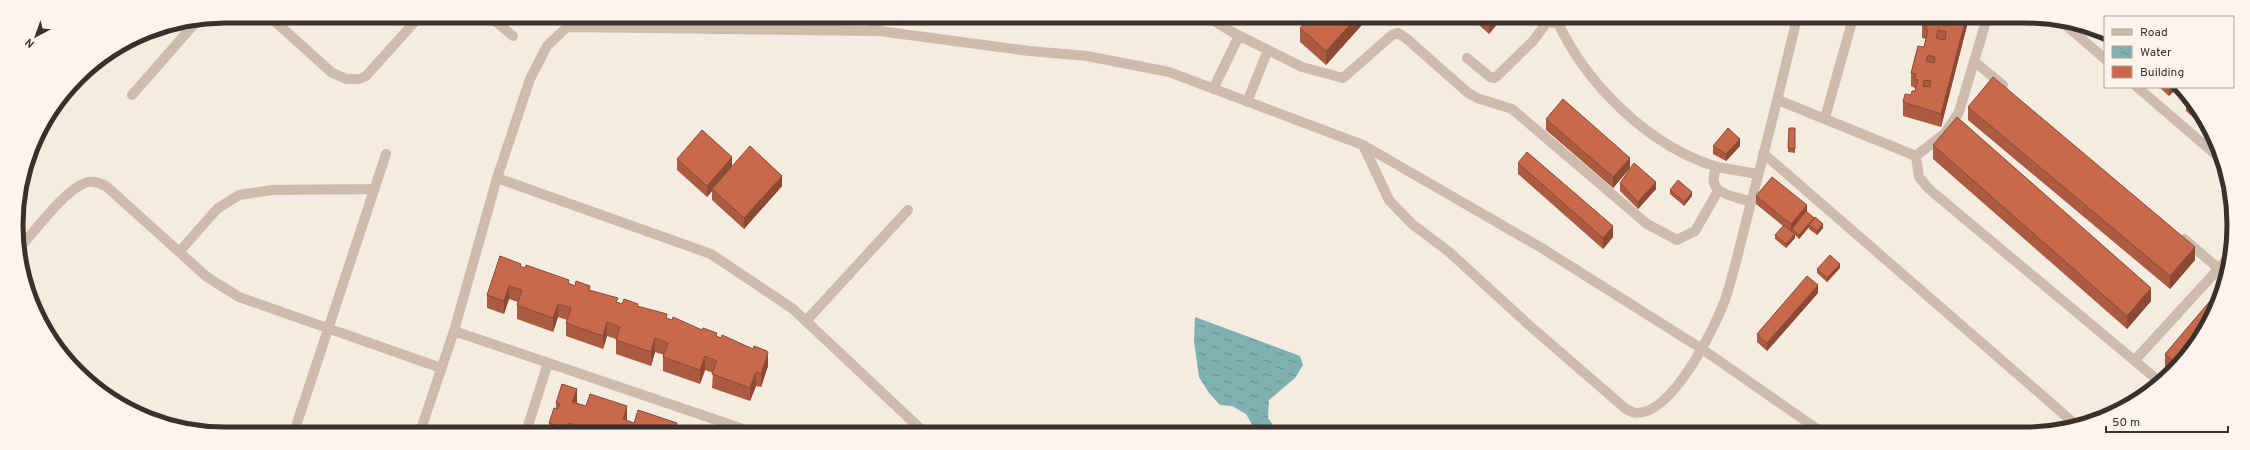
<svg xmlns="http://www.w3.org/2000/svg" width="2250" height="450" viewBox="0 0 2250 450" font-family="Overpass,sans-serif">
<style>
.water{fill:url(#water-ripples)}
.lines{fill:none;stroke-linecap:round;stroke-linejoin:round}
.minor{stroke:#cdbbac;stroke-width:10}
.wall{fill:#ac5a40}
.shaded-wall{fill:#8c4a34}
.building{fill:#c8694b;stroke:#8c4a34;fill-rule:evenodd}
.rim{fill:none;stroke:#3b302b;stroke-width:5}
</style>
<defs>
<pattern id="water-ripples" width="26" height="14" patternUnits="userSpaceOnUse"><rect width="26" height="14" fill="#7fb0b2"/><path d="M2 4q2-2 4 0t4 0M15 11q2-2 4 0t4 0" fill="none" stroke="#699091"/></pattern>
</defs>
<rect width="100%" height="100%" fill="#f4ebe1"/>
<path class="water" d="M1195,317L1300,356L1303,365L1295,378L1269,400L1268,418L1279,433H1257L1246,414L1232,406L1220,405L1209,393L1199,377L1194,341Z"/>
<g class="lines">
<path class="minor" d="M269,16L331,72L346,79H359L366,76L420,16
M489,16L513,36
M870,17L879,31
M1208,17L1232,32L1302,67L1343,78L1392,35L1398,33L1407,39L1467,92L1477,98L1512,109L1647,224L1677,240L1695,231L1718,191
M1542,17C1549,25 1559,25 1567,17
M1987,18L1959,112L1945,133L1916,156L1919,177L1929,189L2160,382
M2061,21L2105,59
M1558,23C1588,86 1649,146 1717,167
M603,28L612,16
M1467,58L1490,77L1495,78L1533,41L1547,22
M1975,62L2003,85
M2137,87L2222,160
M1213,89L1239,36
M132,95L196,22
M1778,100L1916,156
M1247,102L1268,50
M1825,118L1853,18
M1363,145L1540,247L1702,349L1823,433
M1763,153L2075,424
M497,178L711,254L793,309L925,433
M1751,202C1731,195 1704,194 1717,167L1758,174
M2184,239L2218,268
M21,246C36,230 65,190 85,183C92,180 99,183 106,186L207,277L239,297L441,368
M179,252L217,209L239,195L272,190L374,189
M806,321L908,210
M454,331L755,433
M2135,360L2232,254
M294,432L386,154
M420,432L454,331L497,178L530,79L547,46L567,27L879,31L1029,51L1087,56L1169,72L1363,145L1389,200L1412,224L1448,251L1530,326L1626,409C1630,411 1633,413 1637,413C1673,413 1714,329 1725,300C1734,273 1740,245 1747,218C1765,151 1781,85 1797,18
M526,432L548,363"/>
</g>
<path class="wall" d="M1369,17L1326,65L1300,42V28Z
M1470,17H1503L1489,34Z
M1969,18L1941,127L1903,116V102L1911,95L1915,91V88L1911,86V73L1924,47L1926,39L1922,38V24Z
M2159,87H2179L2191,98L2206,129L2186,111V99L2179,93L2177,95L2173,92L2169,96Z
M1968,107L2195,260L2170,289L1968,120Z
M1546,119L1630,168L1613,188L1546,130Z
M1789,128H1795V153L1788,152Z
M1933,145L2151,301L2127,329L1933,159Z
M1713,146H1740L1726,161L1713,154Z
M677,159L732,166L782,186L744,229L712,200V191L707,197L677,170Z
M1518,163L1613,237L1603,249L1518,174Z
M1620,183L1656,189L1638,209L1620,191Z
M1670,190L1692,196L1684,206L1670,194Z
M1756,196L1807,212L1823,228L1817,235L1809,229V227L1799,239L1795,235V238L1786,248L1775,239V235L1783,226L1756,204Z
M521,267L575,286L590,290L622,304L638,306L667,318L717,337L768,366L761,387L756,386L750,401L712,388L713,373L705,370L700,384L663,371V357L664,355L655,352L651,366L616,354V339L607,336L603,349L566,336V323L567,320L558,317L553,332L517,319V305L518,302L509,299L504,314L487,308V295Z
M1840,268L1827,282L1817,273V269Z
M1818,293L1767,351L1757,342V334Z
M2213,317L2173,373L2172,374L2165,368V354Z
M556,403H577L627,420V421L634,423L677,433L549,432V423L556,408Z"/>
<path class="shaded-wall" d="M1357,17H1369L1326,65V51Z
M1492,17H1503L1489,34V20Z
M1966,18H1969L1941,127V114Z
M2169,87H2173V92L2169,96Z
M2177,87H2179V93L2177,95Z
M1740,139V146L1726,161V154Z
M732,157V168L712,189V191L707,197V186Z
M1630,158V168L1613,188V177Z
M782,176V186L744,229V218Z
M1656,182V189L1638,209V202Z
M1692,192V196L1684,206V202Z
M1807,205V212L1792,229V230L1791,232V224Z
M1814,218V222L1809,225V227L1799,239V235Z
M1823,224V228L1817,235V231Z
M1613,226V237L1603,249V238Z
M1795,234V238L1786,248V244Z
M2195,247V260L2170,289V276Z
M1840,264V268L1827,282V278Z
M1818,285V293L1767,351V343Z
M509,286V299L504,314V301Z
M2151,288V301L2127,329V316Z
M558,304V317L553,332V318Z
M607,322V336L603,349V336Z
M655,338V352L651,366V352Z
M768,353V366L761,387V374Z
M705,356V370L700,384V370Z
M756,372V386L750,401V388Z
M577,389V403L572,402Z
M627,406V420L623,433V419Z
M569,423V432H567V430Z
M677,423V433H674Z"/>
<path class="building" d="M1310,17H1357L1326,51L1300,28Z
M1485,17H1492L1489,20Z
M1924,18H1966L1941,114L1903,102L1905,94L1911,95L1912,91H1915L1918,80L1915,79L1916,74L1911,73L1918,46L1924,47L1928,30H1926L1927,26L1922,24ZM1938,30L1946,32L1945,40L1936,38ZM1928,55L1935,57L1934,63L1926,61ZM1924,80L1931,81L1930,87L1923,86Z
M1993,77L2195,247L2170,276L1968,107Z
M2188,95L2191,98L2194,105L2186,97Z
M1563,99L1630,158L1613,177L1546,119Z
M1957,117L2151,288L2127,316L1933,145Z
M1728,128L1740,139L1726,154L1713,146Z
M1789,128H1795V149L1788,148Z
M702,130L732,157L707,186L677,159Z
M750,146L782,176L744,218L712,189Z
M1527,152L1613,226L1603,238L1518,163Z
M1634,163L1656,182L1638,202L1620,183Z
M1772,177L1807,205L1791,224L1756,196Z
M1678,180L1692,192L1684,202L1670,190Z
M1806,211L1814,218L1799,235L1792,229Z
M1815,217L1823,224L1817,231L1809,225Z
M1784,225L1795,234L1786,244L1775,235Z
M1830,255L1840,264L1827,278L1817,269Z
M500,256L521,264L520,266L525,268L526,265L569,280L568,283L575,286L576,281L590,286L589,290L618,298L616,302L622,304L624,299L638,304L637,306L667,314L666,318L672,320L673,317L702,330L703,328L717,333L716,336L721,338L722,335L753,349L754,346L767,351L768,353L761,374L756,372L750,388L712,374L717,361L705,356L700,370L663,357L668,343L655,338L651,352L616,340L620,327L607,322L603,336L566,323L571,308L558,304L553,318L517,305L522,290L509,286L504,301L487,295Z
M1807,276L1818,285L1767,343L1757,334Z
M2222,287L2213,317L2178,365L2165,354Z
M562,384L577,389L572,402L586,406L590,394L627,406L623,419L634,423L638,410L677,423L674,433L573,432H572L574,425L569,423L567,430L549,423L554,408L558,409L560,404L556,403Z
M689,427L704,433H687Z"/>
<path d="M0 0H2250V450H0ZM225 23H2025A202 202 0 0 1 2227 225V225A202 202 0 0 1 2025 427H225A202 202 0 0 1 23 225V225A202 202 0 0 1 225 23Z" fill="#fbf5ee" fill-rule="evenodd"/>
<path class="rim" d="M225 23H2025A202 202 0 0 1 2227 225V225A202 202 0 0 1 2025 427H225A202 202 0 0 1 23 225V225A202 202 0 0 1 225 23Z"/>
<rect x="2104" y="16" width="130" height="72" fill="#fbf5ee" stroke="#aea6a0"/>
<rect x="2112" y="29" width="20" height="6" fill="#cdbbac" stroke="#aea6a0"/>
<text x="2140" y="36" font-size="12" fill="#3b302b">Road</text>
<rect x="2112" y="46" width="20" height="12" fill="url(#water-ripples)" stroke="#aea6a0"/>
<text x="2140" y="56" font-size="12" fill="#3b302b">Water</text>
<rect x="2112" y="66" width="20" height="12" fill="#c8694b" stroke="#aea6a0"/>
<text x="2140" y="76" font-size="12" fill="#3b302b">Building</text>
<g transform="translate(36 36) rotate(221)" stroke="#fbf5ee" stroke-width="3" paint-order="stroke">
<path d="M0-3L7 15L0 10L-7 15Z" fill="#3b302b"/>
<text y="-6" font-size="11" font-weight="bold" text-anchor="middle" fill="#3b302b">N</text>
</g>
<path d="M2106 426v6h122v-6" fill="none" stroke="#3b302b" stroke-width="2"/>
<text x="2112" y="426" font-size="12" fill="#3b302b" stroke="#fbf5ee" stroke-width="3" paint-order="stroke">50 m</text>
</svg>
